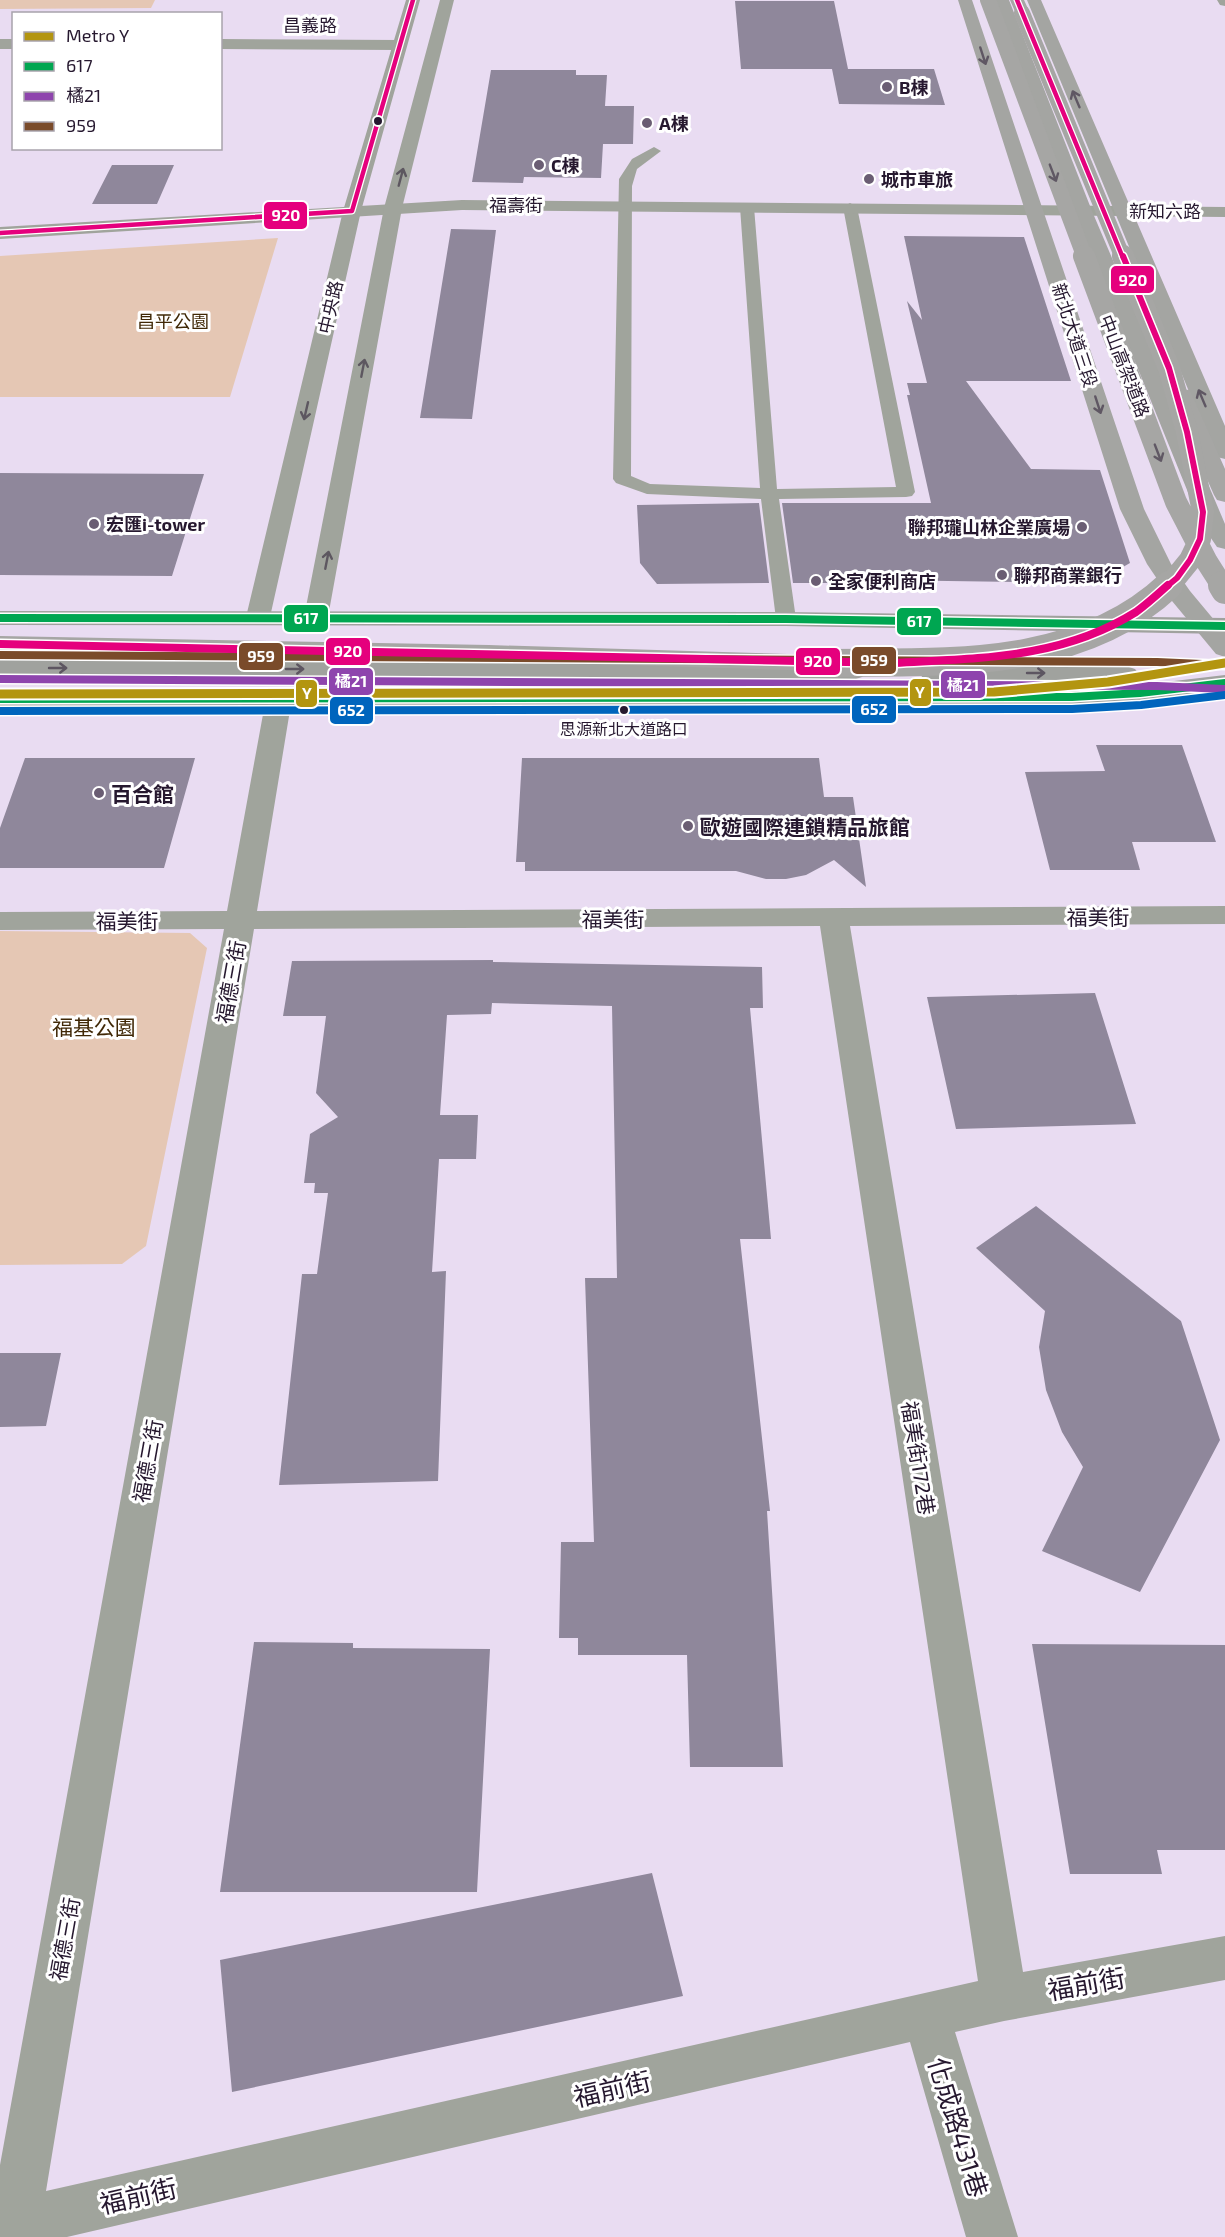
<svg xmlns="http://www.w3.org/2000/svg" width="1225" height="2237" viewBox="0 0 1225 2237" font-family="'Exo 2','Noto Sans TC',sans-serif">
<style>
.green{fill:#e5c7b4}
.building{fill:#8f879b}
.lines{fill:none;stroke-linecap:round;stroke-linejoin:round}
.service{fill:#a0a49c;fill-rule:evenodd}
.minor{fill:#a0a49c;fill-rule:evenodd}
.tertiary{fill:#a0a49c;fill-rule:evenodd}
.secondary{fill:#a0a29e;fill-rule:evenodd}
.primary{fill:#a4a5a2;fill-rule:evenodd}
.trunk{fill:#a6a6a4;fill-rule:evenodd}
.trunk-bridge-far2{stroke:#a6a6a4;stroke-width:16}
.trunk-bridge-far1{stroke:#a6a6a4;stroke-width:22}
.trunk-bridge{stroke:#a6a6a4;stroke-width:28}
.bus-1-casing{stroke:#fff;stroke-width:11}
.bus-2-casing{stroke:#fff;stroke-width:11}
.bus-3-casing{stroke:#fff;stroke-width:11}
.bus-4-far2-casing{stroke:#fff;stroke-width:7}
.bus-4-far1-casing{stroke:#fff;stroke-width:9}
.bus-4-casing{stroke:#fff;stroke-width:11}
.bus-5-casing{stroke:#fff;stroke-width:11}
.bus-1{stroke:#00a651;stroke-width:8}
.bus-2{stroke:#8e44ad;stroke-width:8}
.bus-3{stroke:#7a4b2a;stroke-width:8}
.bus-4-far2{stroke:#e5007d;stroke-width:4.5}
.bus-4-far1{stroke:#e5007d;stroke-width:6}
.bus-4{stroke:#e5007d;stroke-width:8}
.bus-5{stroke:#0065bd;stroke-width:8}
.metro-1-casing{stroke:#fff;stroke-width:13}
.metro-1{stroke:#b39510;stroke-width:9}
.oneway{stroke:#5f5763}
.oneway2{stroke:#605864}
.oneway3{stroke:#5d5760}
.oneway4{stroke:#5d5661}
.poi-dot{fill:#6a5d73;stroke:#fff;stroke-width:2}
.bus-dot{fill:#26182f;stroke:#fff;stroke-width:2}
.labels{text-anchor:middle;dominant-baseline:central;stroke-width:6;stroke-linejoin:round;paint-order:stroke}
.far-bus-label{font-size:16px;fill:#26182f;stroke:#fff}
.far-street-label{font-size:18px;fill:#26182f;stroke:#fff}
.far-poi-label{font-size:18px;font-weight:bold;fill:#26182f;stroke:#fff;text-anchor:start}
.far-park-label{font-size:18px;fill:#402806;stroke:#fff}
.poi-label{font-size:21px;font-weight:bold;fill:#26182f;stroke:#fff;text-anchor:start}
.street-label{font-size:21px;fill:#26182f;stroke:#fff}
.park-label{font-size:21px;fill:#402806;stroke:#fff}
.near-street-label{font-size:26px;fill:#26182f;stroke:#fff}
.line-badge{stroke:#fff;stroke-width:2}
.badge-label{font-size:16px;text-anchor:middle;font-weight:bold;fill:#fff}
</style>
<rect width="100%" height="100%" fill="#e9dcf2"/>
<path class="green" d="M0,0H155L151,8L0,9Z
M278,238L230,397H0V256Z
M0,931L190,933L207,948L146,1246L122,1264L0,1265Z"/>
<path class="building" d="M735,1H834L848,69H934L945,105L839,104L832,69H741Z
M491,70H576V75H607L605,106H634L633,144H603L601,178L524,177L523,183L472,182Z
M112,165H174L157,204H92Z
M451,229L496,230L472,419L420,418Z
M904,236L1024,237L1071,381H966L1031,469L1100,470L1130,563L1095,583L878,580V583H793L782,503H931L907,395H910L907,383H927L907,301L922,320Z
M0,473L204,474L172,576L0,575Z
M759,503L769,583L657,584L640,563L637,505Z
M1096,745H1182L1216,842H1132L1140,870H1050L1025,772L1105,771Z
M25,758H195L164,868H0V828Z
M522,758H819L824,797H853L866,887L834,860L806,875L786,879H766L736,871H525V862H516Z
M493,960V962L762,967L763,1008H750L771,1239H740L770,1511H767L783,1767H690L687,1655H578V1638H559L561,1542H594L585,1278H617L612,1006L492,1003L491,1014L447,1015L440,1115H478L476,1159H439L432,1272L446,1271L438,1481L279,1485L302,1274H317L328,1193H314L315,1183H304L310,1134L338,1117L316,1093L326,1016H283L292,961Z
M1095,993L1136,1124L956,1129L927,997Z
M1036,1206L1181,1321L1220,1440L1140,1592L1042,1551L1083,1467L1062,1432L1046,1390L1039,1347L1045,1311L976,1248Z
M0,1353H61L46,1426L0,1427Z
M254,1642L353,1643V1648L490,1649L477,1892H220Z
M1032,1644L1225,1645V1850H1157L1162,1874H1070Z
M652,1873L683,1996L232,2092L220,1960Z"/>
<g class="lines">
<path class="service" d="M654,147L661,151L637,169L632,186L631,476L650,484L760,488L740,207L747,203L754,207L777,489L896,487L843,207L850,203L857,207L915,492L912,496L906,497L779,499L796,619L793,623H779L776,619L761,499L647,494L616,483L613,479L619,179L632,159Z"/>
<path class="minor" d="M1217,0H1225V6L1220,5Z
M0,39H14V49H0Z
M220,39L399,40L407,45L399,50L220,49Z
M462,200L1225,207V217L462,210L0,239V227Z
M279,690L288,692L292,698L257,911L1225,906V924L850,926L1023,1972L1225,1936V1980L1004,2021L955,2032L1018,2237H966L910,2042L67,2237H0V2165L224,929L0,930V912L227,911L266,698L270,692ZM820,926L978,1981L46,2191L254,929Z"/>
<path class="tertiary" d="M406,0H420L361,211L270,617L267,622L258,624L249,622L246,617L343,211Z
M440,0H454L402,208L328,617L325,622L316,624L307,622L304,617L384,208Z"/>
<path class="secondary" d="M0,611L786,612L1225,618V634L786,626L0,625Z
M0,659L853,664L862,667L866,672L862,677L853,680L0,675Z
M932,665L1126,666L1135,669L1139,674L1135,679L1126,682L932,681L923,678L919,673L923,668Z
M1225,675V691L1140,701L1072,705L0,707V691L1072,689L1140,685Z"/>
<path class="primary" d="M958,0H972L1144,509L1171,564L1190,591L1225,633V657L1216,654L1172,601L1147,564L1120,509Z
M995,0H1009L1092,211L1225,524V549L1217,547L1200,522L1074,211Z
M1027,0H1041L1225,426V459L1217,457L1214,452Z"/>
<path class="trunk" d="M1010,0H1024L1030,13L1027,16H1017Z
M1181,389L1189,390L1192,395L1225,469V502L1217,500L1214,495L1170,395L1173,390Z
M0,636L489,645L820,655L829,658L833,663L829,668L820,671L489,661L0,652Z"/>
<path class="trunk-bridge-far2" d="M988,0L1085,258
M1022,13L1123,258"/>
<path class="trunk-bridge-far1" d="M1084,256L1176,502L1207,562L1223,587
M1123,256L1169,368L1187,432L1203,512L1200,539L1190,560L1168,587"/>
<path class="trunk-bridge" d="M1222,585L1225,590
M820,663C938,661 1076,673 1169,585"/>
<g class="bus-1-casing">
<path id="bus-1" d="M0,618L786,619L1225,626
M0,699L1072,697L1140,693L1225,683"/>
</g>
<g class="bus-2-casing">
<path id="bus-2" d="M0,679L1157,686L1224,689"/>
</g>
<g class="bus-3-casing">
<path id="bus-3" d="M0,655L1157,662L1225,665"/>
</g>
<g class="bus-4-far2-casing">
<path id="bus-4-far2" d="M1017,0L1123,258
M0,233L352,211L413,0"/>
</g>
<g class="bus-4-far1-casing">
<path id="bus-4-far1" d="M1123,256L1169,368L1187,432L1203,512L1200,539L1190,560L1177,578L1166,587"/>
</g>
<g class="bus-4-casing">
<path id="bus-4" d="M0,644L895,663C980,658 1061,659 1136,612C1147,604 1158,594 1168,585"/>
</g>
<g class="bus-5-casing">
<path id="bus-5" d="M0,711L1072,709L1141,705L1225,695"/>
</g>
<use href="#bus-1" class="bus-1"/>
<use href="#bus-2" class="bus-2"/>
<use href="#bus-3" class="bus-3"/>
<use href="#bus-4-far2" class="bus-4-far2"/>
<use href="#bus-4-far1" class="bus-4-far1"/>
<use href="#bus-4" class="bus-4"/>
<use href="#bus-5" class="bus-5"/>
<g class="metro-1-casing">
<path id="metro-1" d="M0,694L994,692L1108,682L1225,663"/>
</g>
<use href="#metro-1" class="metro-1"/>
</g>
<defs><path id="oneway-shaft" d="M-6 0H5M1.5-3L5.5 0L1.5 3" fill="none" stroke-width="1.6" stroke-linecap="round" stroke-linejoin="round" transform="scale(1.5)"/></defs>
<g class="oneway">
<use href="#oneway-shaft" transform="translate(983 56) rotate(72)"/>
<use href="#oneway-shaft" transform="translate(1076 99) rotate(-113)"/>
<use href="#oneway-shaft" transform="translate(1202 398) rotate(-113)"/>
<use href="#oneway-shaft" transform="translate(1098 405) rotate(72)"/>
</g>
<g class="oneway2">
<use href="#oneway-shaft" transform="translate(1053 173) rotate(69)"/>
<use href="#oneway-shaft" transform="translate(1158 453) rotate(69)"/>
</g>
<g class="oneway3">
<use href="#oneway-shaft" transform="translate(401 177) rotate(-75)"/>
<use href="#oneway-shaft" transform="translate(363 368) rotate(-79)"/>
<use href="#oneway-shaft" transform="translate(306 411) rotate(103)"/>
<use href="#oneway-shaft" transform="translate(327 560) rotate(-79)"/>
</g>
<g class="oneway4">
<use href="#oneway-shaft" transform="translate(58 668)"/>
<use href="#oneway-shaft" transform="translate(295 669)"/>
<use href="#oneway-shaft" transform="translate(1036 673)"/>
</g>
<g class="poi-dot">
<circle cx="887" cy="87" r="6"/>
<circle cx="647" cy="123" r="6"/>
<circle cx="539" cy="165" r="6"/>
<circle cx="869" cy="179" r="6"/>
<circle cx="94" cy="524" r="6"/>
<circle cx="1082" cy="527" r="6"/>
<circle cx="1002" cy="575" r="6"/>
<circle cx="816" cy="581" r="6"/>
<circle cx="99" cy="793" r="6"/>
<circle cx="688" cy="826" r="6"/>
</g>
<g class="bus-dot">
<circle cx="378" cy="121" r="5"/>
<circle cx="624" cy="710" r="5"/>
</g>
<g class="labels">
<g class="far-bus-label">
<text x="624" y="728">思源新北大道路口</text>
</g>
<g class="far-street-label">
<text x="310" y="25">昌義路</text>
<text x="516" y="205">福壽街</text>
<text x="1165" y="211">新知六路</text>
<text transform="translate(330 307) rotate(-77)">中央路</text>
<text transform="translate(1075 335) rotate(72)">新北大道三段</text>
<text transform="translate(1125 366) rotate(69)">中山高架道路</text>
</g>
<g class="far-poi-label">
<text x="899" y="87">B棟</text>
<text x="659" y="123">A棟</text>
<text x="551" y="165">C棟</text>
<text x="881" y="179">城市車旅</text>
<text x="106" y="524">宏匯i-tower</text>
<text x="1070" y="527" text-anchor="end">聯邦瓏山林企業廣場</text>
<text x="1014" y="575">聯邦商業銀行</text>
<text x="828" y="581">全家便利商店</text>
</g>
<g class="far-park-label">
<text x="173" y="321">昌平公園</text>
</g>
<g class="poi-label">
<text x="111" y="793">百合館</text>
<text x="700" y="826">歐遊國際連鎖精品旅館</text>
</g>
<g class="street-label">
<text x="1098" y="916">福美街</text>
<text x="613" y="918">福美街</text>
<text x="127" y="920">福美街</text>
<text transform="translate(230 982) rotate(-80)">福德三街</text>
<text transform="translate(919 1458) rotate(81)">福美街172巷</text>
<text transform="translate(147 1461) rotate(-80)">福德三街</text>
<text transform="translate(64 1939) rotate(-80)">福德三街</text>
</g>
<g class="park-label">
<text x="94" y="1026">福基公園</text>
</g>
<g class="near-street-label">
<text transform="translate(1086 1983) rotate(-10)">福前街</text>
<text transform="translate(612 2088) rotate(-13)">福前街</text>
<text transform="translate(959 2127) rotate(73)">化成路431巷</text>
<text transform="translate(138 2195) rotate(-13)">福前街</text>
</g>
</g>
<g class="line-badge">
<rect x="263" y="201" width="45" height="29" rx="6" fill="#e5007d"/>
<rect x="1110" y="265" width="45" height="29" rx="6" fill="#e5007d"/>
<rect x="283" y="604" width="46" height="29" rx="6" fill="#00a651"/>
<rect x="896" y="607" width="46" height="29" rx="6" fill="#00a651"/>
<rect x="325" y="637" width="46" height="29" rx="6" fill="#e5007d"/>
<rect x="238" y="642" width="46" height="29" rx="6" fill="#7a4b2a"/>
<rect x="851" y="646" width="46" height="29" rx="6" fill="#7a4b2a"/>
<rect x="795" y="647" width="46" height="29" rx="6" fill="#e5007d"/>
<rect x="328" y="667" width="46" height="29" rx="6" fill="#8e44ad"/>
<rect x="940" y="670" width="46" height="29" rx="6" fill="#8e44ad"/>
<rect x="909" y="678" width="23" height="29" rx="6" fill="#b39510"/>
<rect x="295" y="679" width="23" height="29" rx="6" fill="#b39510"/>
<rect x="851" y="695" width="46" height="29" rx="6" fill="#0065bd"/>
<rect x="329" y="696" width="45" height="29" rx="6" fill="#0065bd"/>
</g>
<g class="badge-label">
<text x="286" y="221">920</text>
<text x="1133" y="286">920</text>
<text x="306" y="624">617</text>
<text x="919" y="627">617</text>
<text x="348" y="657">920</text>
<text x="261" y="662">959</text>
<text x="874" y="666">959</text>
<text x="818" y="667">920</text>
<text x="351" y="687">橘21</text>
<text x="963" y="691">橘21</text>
<text x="920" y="698">Y</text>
<text x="307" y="699">Y</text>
<text x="874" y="715">652</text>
<text x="351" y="716">652</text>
</g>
<rect x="12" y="12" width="210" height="138" fill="#ffffff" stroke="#a8a3ac" stroke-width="1.5"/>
<rect x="24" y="32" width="30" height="9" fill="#b39510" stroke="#a8a3ac" stroke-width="1.5"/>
<text x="66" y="42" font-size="18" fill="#26182f">Metro Y</text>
<rect x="24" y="62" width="30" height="9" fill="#00a651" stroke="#a8a3ac" stroke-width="1.5"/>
<text x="66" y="72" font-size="18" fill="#26182f">617</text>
<rect x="24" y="92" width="30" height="9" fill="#8e44ad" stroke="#a8a3ac" stroke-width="1.5"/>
<text x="66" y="102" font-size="18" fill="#26182f">橘21</text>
<rect x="24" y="122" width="30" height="9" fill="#7a4b2a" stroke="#a8a3ac" stroke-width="1.5"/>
<text x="66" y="132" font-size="18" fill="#26182f">959</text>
</svg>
